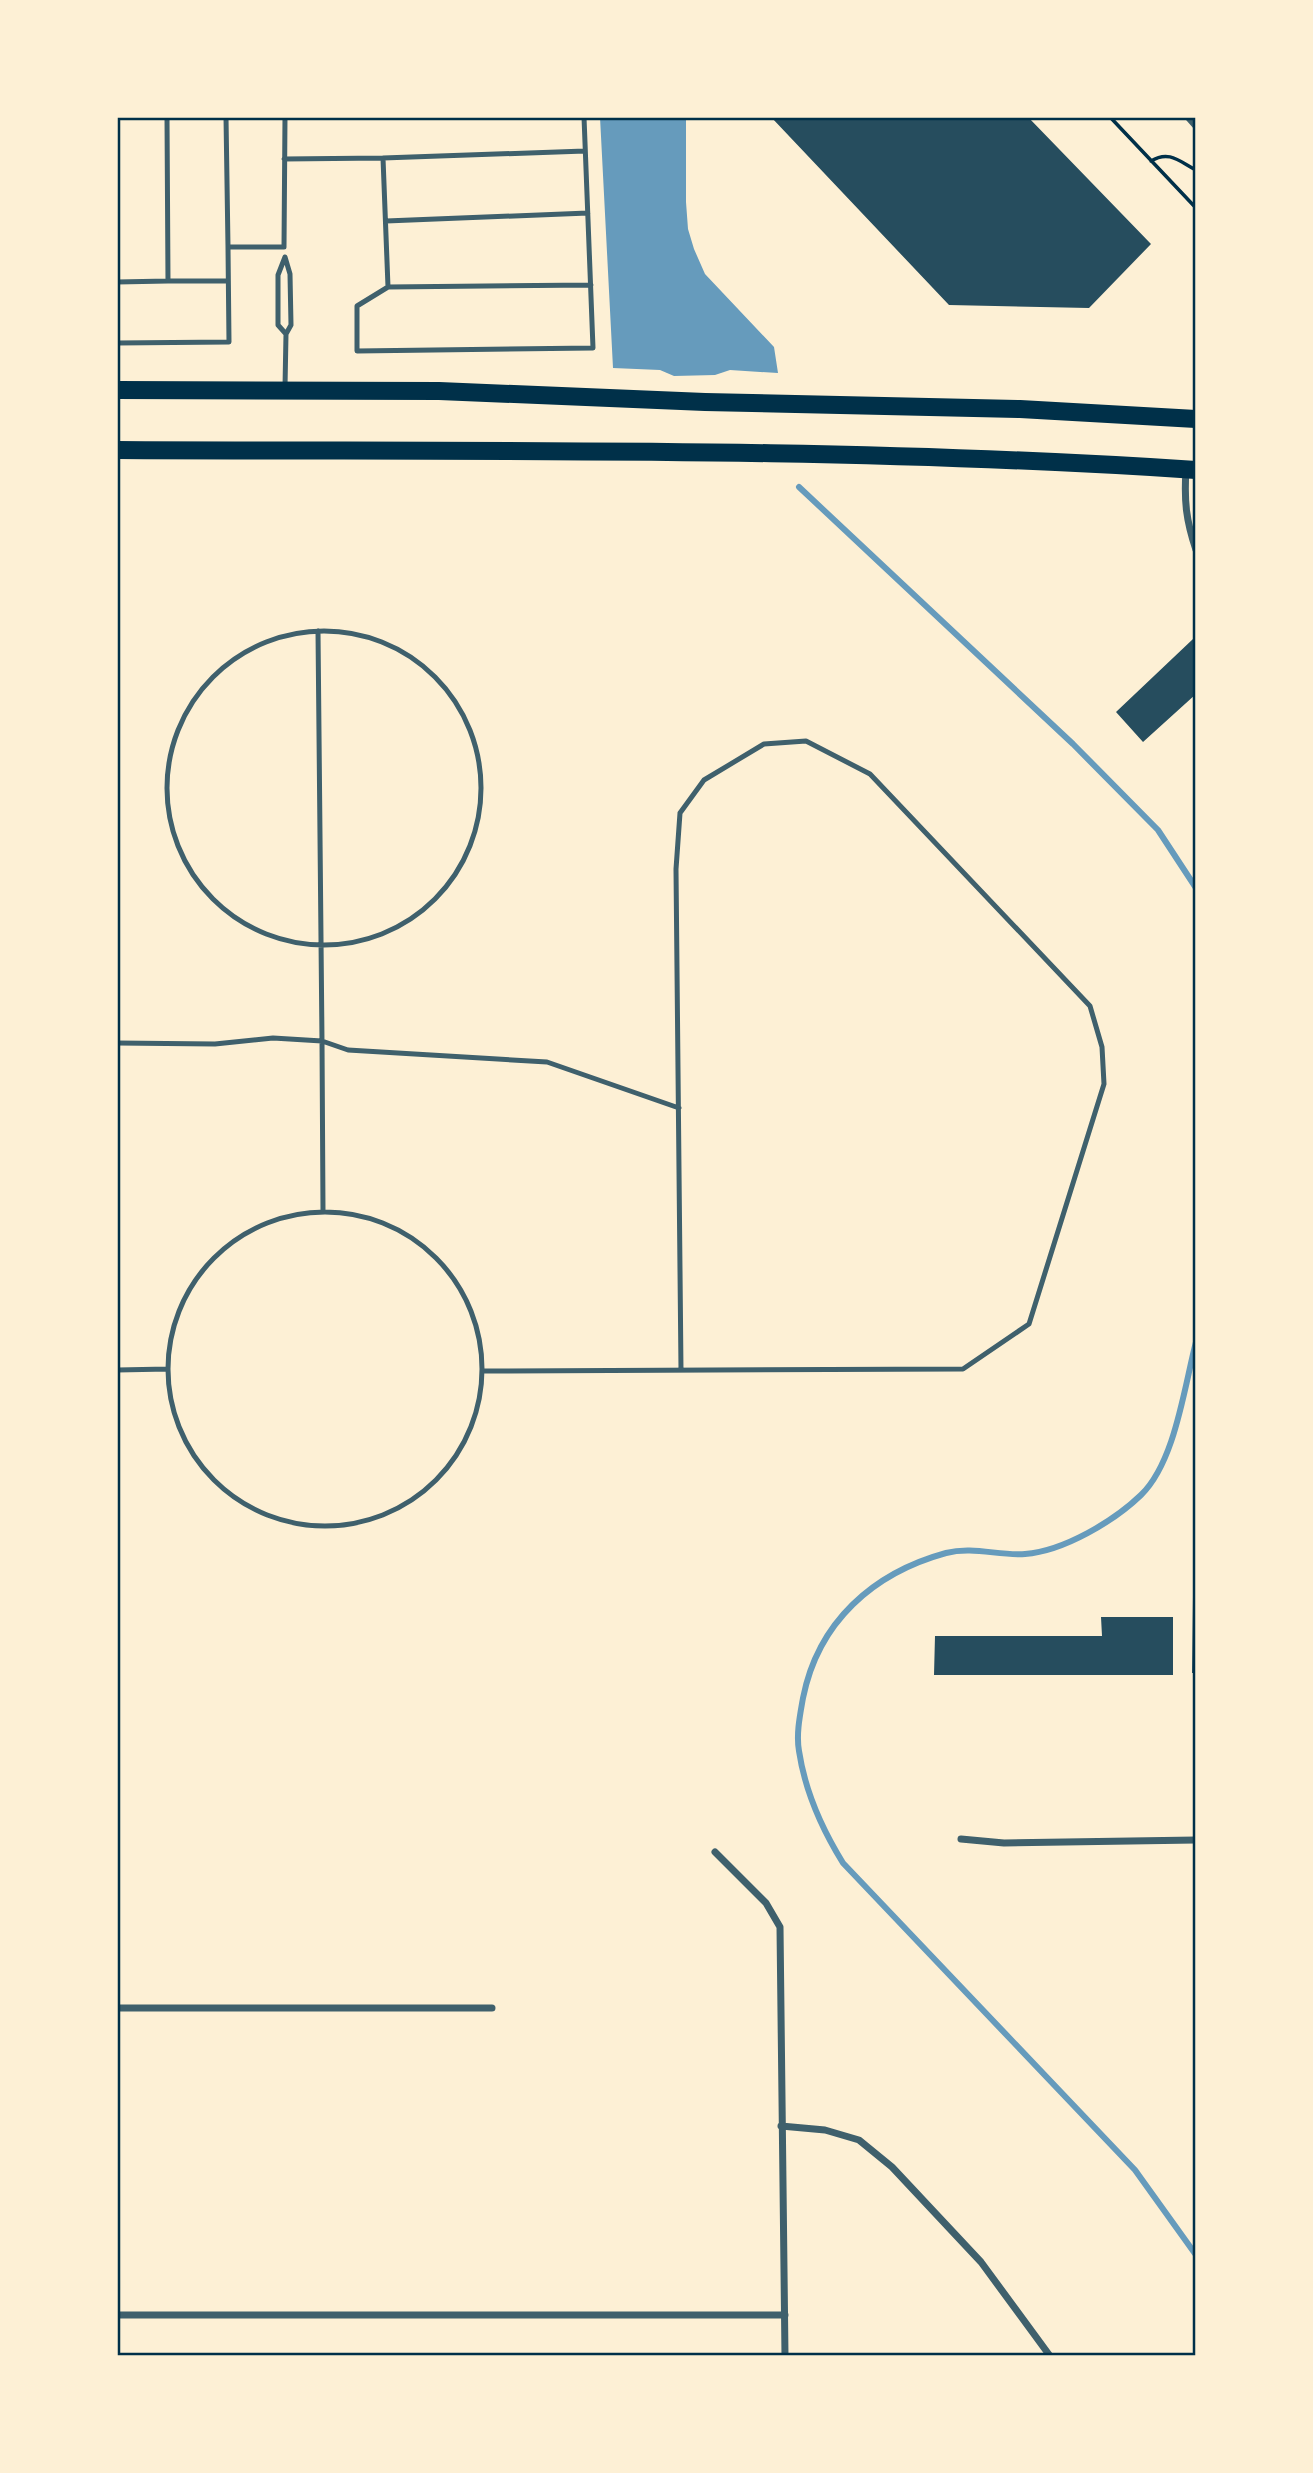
<svg xmlns="http://www.w3.org/2000/svg" width="1313" height="2473" viewBox="0 0 1313 2473" font-family="'Roboto Condensed',sans-serif">
<style>
.water{fill:#669bbc}
.lines{fill:none;stroke-linecap:round;stroke-linejoin:round}
.stream{stroke:#669bbc;stroke-width:6}
.building{fill:#264d5e}
.path{stroke:#003049;stroke-width:3.5}
.service{stroke:#3f606c;stroke-width:5}
.minor{stroke:#3f606c;stroke-width:7}
.primary{stroke:#003049;stroke-width:18}
.neatline{fill:none;stroke:#003049;stroke-width:2.5}
</style>
<rect width="100%" height="100%" fill="#fdf0d5"/>
<path class="water" d="M600,117H686V202L688,229L694,249L705,274L774,347L778,373L730,370L715,375L674,376L660,370L613,368Z"/>
<g class="lines">
<path class="stream" d="M799,487L1073,744L1158,830L1196,888
M1196,1342C1184,1388 1175,1462 1141,1495C1114,1521 1064,1551 1025,1554C999,1556 973,1546 946,1553C873,1573 818,1622 803,1698C800,1715 796,1734 799,1751C805,1791 822,1829 843,1863L1135,2170L1196,2255"/>
</g>
<path class="building" d="M771,117H1028L1151,244L1089,308L949,305Z
M1193,639L1196,642V694L1143,742L1116,712Z
M1193,1597H1196V1673H1192Z
M1101,1617H1173V1675H934L935,1636H1102Z"/>
<g class="lines">
<path class="path" d="M1110,117L1196,208
M1151,161C1169,150 1179,161 1196,170"/>
<path class="service" d="M226,117L228,247H284
M584,117C587,194 590,271 593,348L357,351V306L388,287L591,285
M383,158L585,151
M284,159L383,158L388,287
M386,221L588,213
M284,247L285,117
M168,281H228
M117,282L168,281L167,117
M117,343L229,342L228,247
M285,387L286,334L291,325L290,274L285,257L278,275V325L286,334
M167 788a157 157 0 1 1 314 0a157 157 0 1 1-314 0Z
M117,1043L215,1044L273,1038L322,1041L318,631
M323,1211L322,1041L348,1050L547,1062L679,1108
M168 1369a157 157 0 1 1 314 0a157 157 0 1 1-314 0Z
M117,1370L168,1369
M482,1371L963,1369L1029,1324L1104,1084L1102,1047L1090,1006L870,774L806,741L764,744L704,780L680,813L676,869L681,1370"/>
<path class="minor" d="M1188,117L1196,126
M1186,470C1184,501 1186,520 1196,550
M961,1839L1004,1843L1196,1840
M715,1852L766,1903L780,1927L785,2356
M117,2008H492
M781,2126L825,2130L859,2140L892,2167L981,2262L1050,2356
M117,2315H785"/>
<path class="primary" d="M117,390L439,391L705,402L1020,409L1196,419
M117,450C477,452 837,446 1196,470"/>
</g>
<rect width="1313" height="2473" fill="none" stroke="#fdf0d5" stroke-width="238"/>
<rect x="119" y="119" width="1075" height="2235" class="neatline"/>
</svg>
